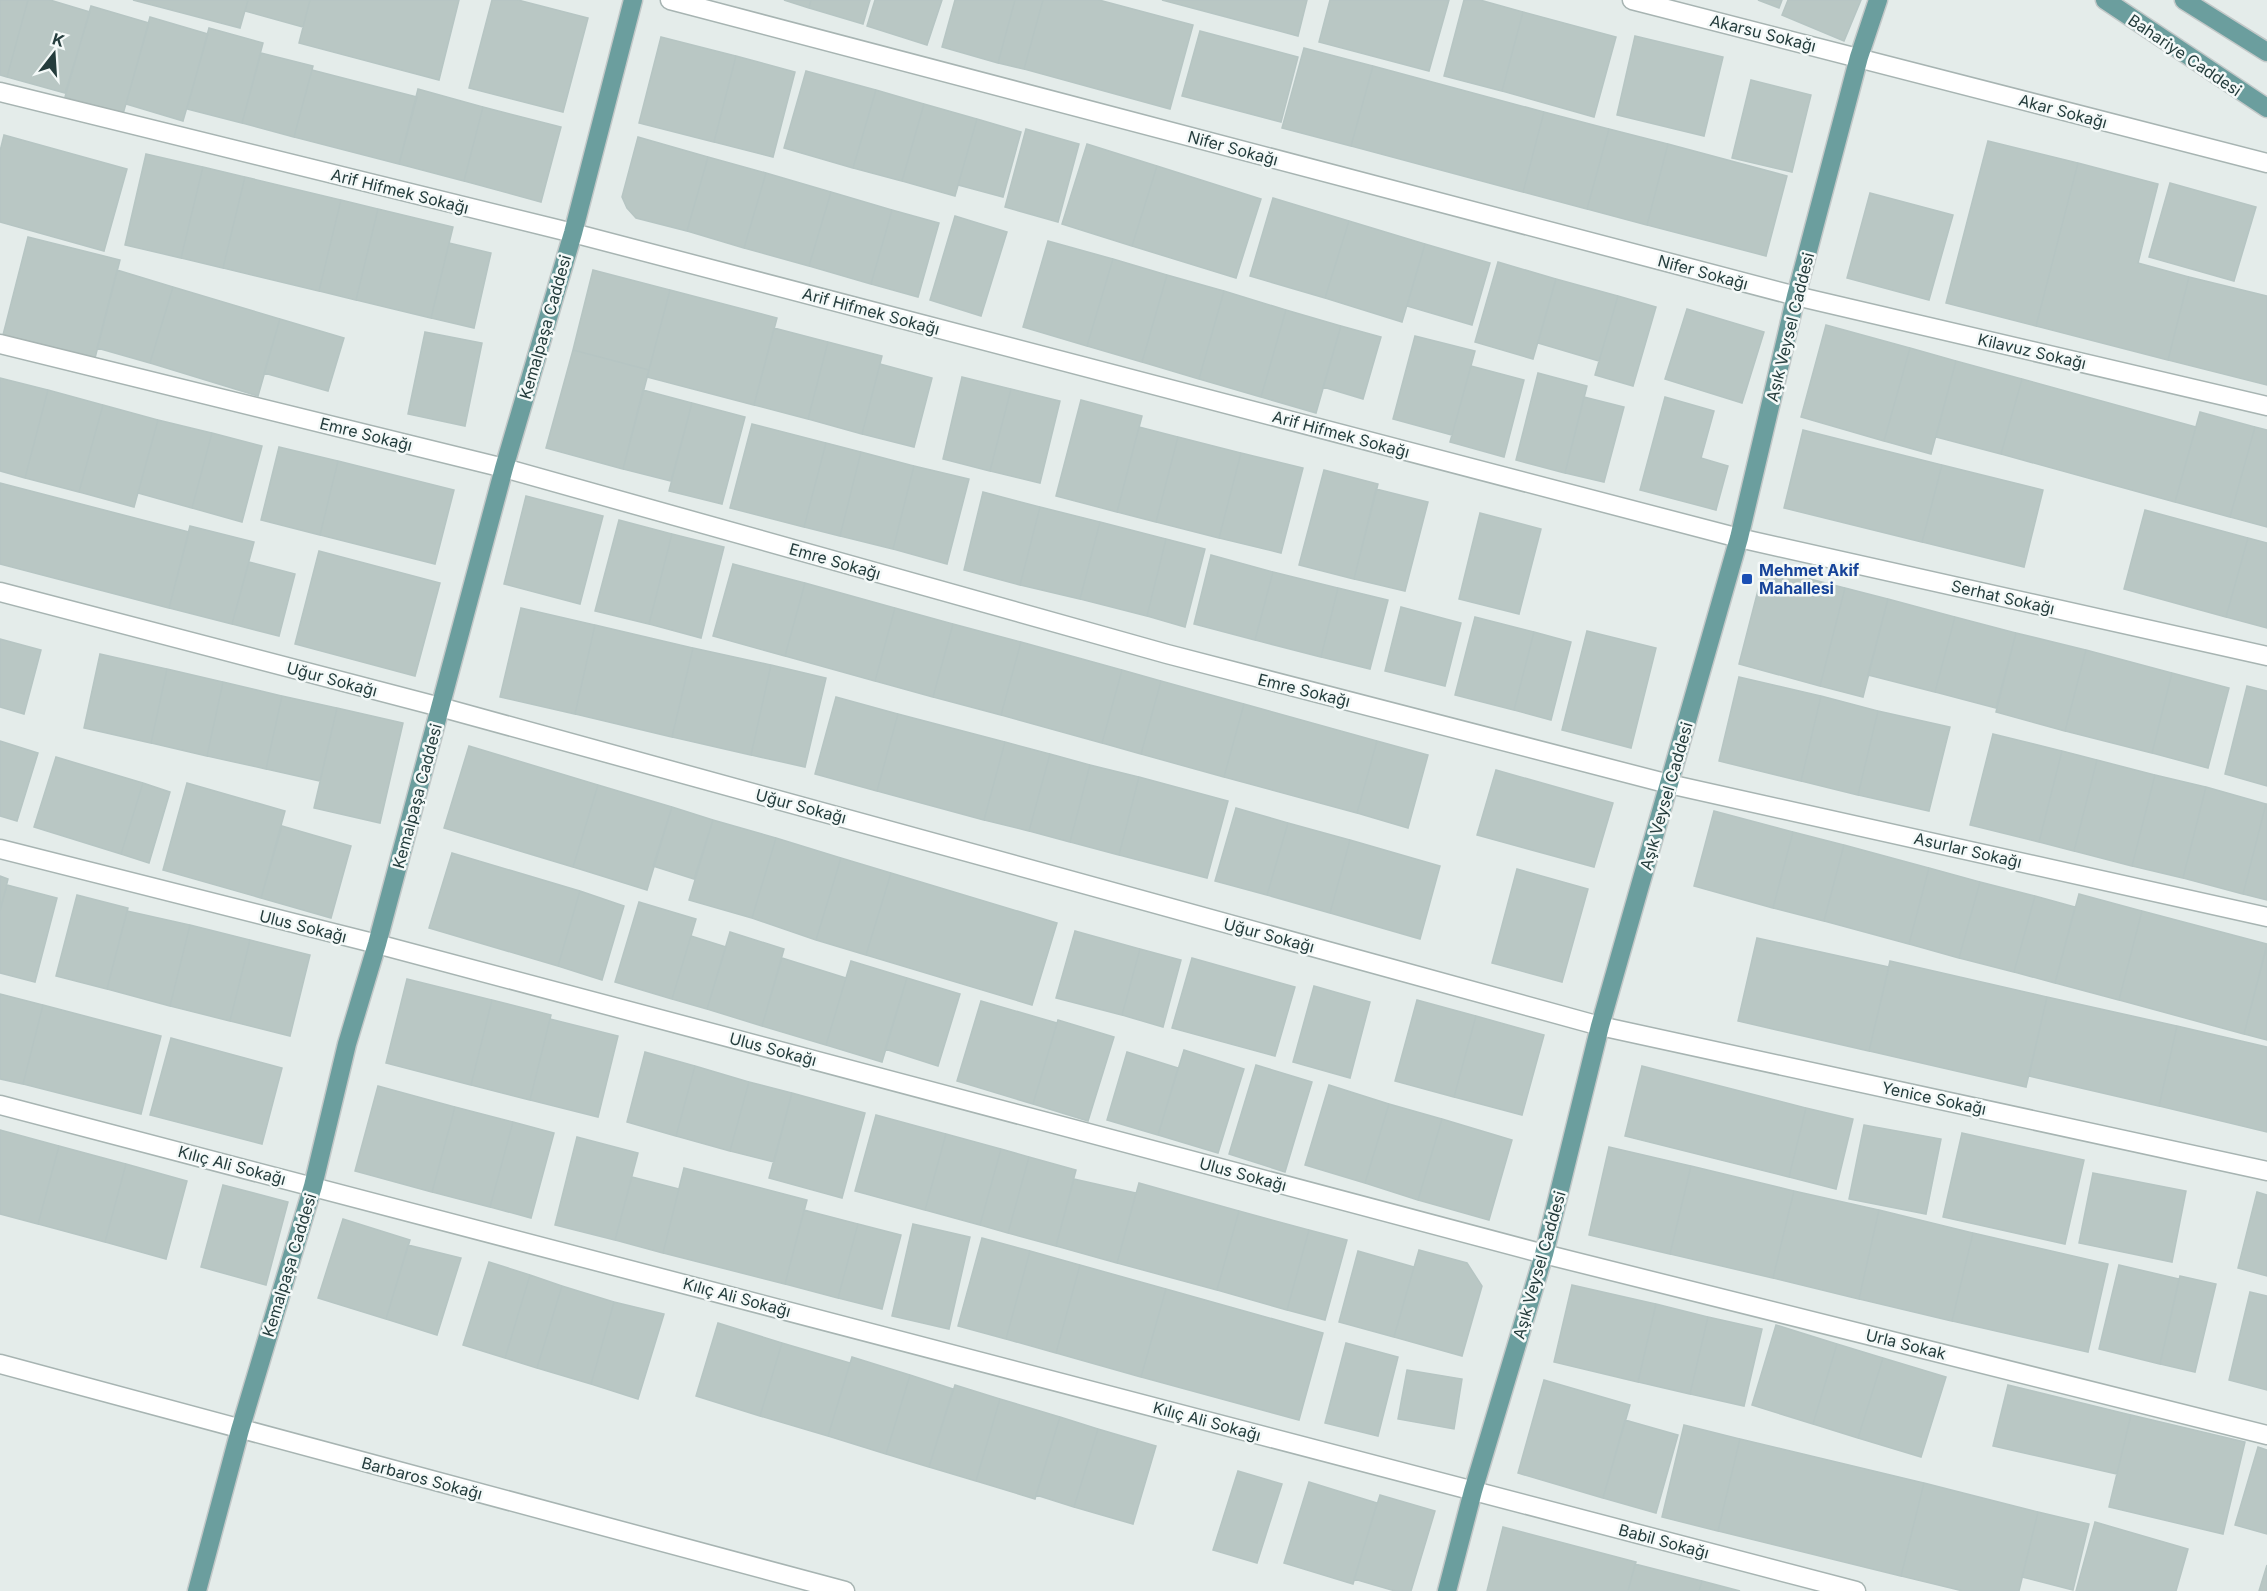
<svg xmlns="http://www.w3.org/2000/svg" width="2267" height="1591" viewBox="0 0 2267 1591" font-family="Inter,sans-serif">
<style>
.building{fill:#b9c7c4;stroke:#b6c5c3;stroke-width:1.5}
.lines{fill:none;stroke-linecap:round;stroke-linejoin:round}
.minor-casing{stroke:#a7b4b2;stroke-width:21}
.major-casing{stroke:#c2c8c8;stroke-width:21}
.minor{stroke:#fff;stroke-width:18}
.major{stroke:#6b9e9e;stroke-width:18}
.transit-dot{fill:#1a4fb4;stroke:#f4f9f8;stroke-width:2}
.labels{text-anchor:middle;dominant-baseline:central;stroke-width:5;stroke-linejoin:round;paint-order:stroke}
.street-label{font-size:16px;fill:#243c3c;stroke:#f4f9f8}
.transit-label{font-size:16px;font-weight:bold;fill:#164399;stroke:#f4f9f8;text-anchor:start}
</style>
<rect width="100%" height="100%" fill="#e4ecea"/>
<path class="building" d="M0,0H28L7,77L0,75Z
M28,0H50L90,12L65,93L7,77Z
M133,0H248L240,28Z
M248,0H310L303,27L245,11Z
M310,0H459L439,80L299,43Z
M492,0H518L588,18L563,112L469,88Z
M784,0H811L809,8Z
M811,0H870L863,24L809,8Z
M875,0H942L927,45L867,26Z
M955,0H1015L998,63L942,47Z
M1015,0H1043L1024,69L998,63Z
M1043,0H1099L1193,25L1170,109L1024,69Z
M1162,0H1307L1298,36Z
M1330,0H1449L1429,71L1319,42Z
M1464,0H1480L1523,12L1502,91L1444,76Z
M1758,0H1782L1779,8Z
M1788,0H1861L1844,41L1782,15Z
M91,6L149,23L123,114L65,97Z
M1523,12L1616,37L1594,117L1502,91Z
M150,17L208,34L183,121L126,104Z
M209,28L263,43L242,123L187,109Z
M1200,31L1298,57L1281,122L1182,96Z
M1635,36L1723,57L1704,136L1617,115Z
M661,37L736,56L714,142L639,123Z
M1304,48L1373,66L1351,146L1282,128Z
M261,53L313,66L294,137L242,123Z
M736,56L795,72L773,157L714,142Z
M1373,66L1544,112L1523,192L1351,146Z
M312,70L417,97L399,164L294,137Z
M806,71L876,90L853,168L784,148Z
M1751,80L1811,95L1792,172L1732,158Z
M418,89L483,107L464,181L399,164Z
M876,90L924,104L902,181L853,168Z
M924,104L977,119L955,196L902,181Z
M483,107L561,127L541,202L464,181Z
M1544,112L1609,129L1587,209L1523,192Z
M977,119L1021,132L1003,197L958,185Z
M1026,129L1079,144L1058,222L1005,207Z
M1609,129L1668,144L1647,225L1587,209Z
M4,135L127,169L104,251L0,222V151Z
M638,137L708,157L687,231L636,218L627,208L622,197Z
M1988,141L2078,163L2036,326L1946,303Z
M1087,144L1157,166L1132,246L1062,224Z
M1668,144L1787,176L1766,256L1647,225Z
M146,154L203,167L181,258L125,245Z
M708,157L766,173L744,248L687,231Z
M2078,163L2158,184L2138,263L2189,277L2168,360L2036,326Z
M1157,166L1261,199L1236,278L1132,246Z
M203,167L245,177L223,268L181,258Z
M766,173L831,192L809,266L744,248Z
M245,177L341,200L319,291L223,268Z
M2170,183L2256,207L2234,281L2149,257Z
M831,192L892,210L871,284L809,266Z
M1870,193L1953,215L1929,300L1847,278Z
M1273,198L1349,221L1325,298L1250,276Z
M341,200L378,209L356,300L319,291Z
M378,209L453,227L431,318L356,300Z
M892,210L939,223L918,297L871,284Z
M955,216L1007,232L981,316L930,300Z
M1349,221L1425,244L1402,322L1325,298Z
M28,237L120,260L95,358L3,335Z
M1048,241L1113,259L1087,346L1023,327Z
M449,243L491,253L474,328L431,318Z
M1425,244L1490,263L1472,325L1407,306Z
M1113,259L1167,275L1142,362L1087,346Z
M1498,262L1556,279L1533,359L1475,342Z
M117,270L173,287L150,363L97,348Z
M593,270L670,290L649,370L573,350Z
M1167,275L1224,291L1199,379L1142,362Z
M2189,277L2267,296V385L2168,360Z
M1556,279L1618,296L1599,361L1538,343Z
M173,287L280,319L258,396L150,363Z
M670,290L777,318L754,405L647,377Z
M1224,291L1286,310L1261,397L1199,379Z
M1618,296L1656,307L1633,386L1595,375Z
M1687,309L1764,332L1742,403L1665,379Z
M1286,310L1341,326L1316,413L1261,397Z
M280,319L344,338L328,391L264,373Z
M1826,325L1910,348L1884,441L1801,417Z
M1341,326L1381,337L1363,399L1323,387Z
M774,328L828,342L808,419L754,405Z
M425,332L482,343L465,426L408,414Z
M1415,336L1475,351L1452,435L1393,419Z
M828,342L882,356L862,434L808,419Z
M1910,348L1956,361L1931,454L1884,441Z
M573,350L649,370L623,469L546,448Z
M1956,361L2022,379L2001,454L1936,437Z
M880,364L932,378L914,447L862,434Z
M1471,366L1524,380L1504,457L1450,442Z
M1538,373L1587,386L1565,473L1516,460Z
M962,377L1011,389L990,471L943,459Z
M0,378L48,390L25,478L0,471Z
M2022,379L2196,427L2175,502L2001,454Z
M1011,389L1060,401L1040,483L990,471Z
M48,390L103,405L79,492L25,478Z
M643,390L692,403L671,481L623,469Z
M1584,397L1624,407L1604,482L1565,473Z
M1665,397L1714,411L1701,458L1728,466L1716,510L1640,490Z
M1081,400L1142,416L1117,512L1056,496Z
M692,403L745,417L722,504L669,491Z
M103,405L158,420L134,507L79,492Z
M2200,412L2255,427L2230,517L2175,502Z
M158,420L212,433L192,508L138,493Z
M752,424L826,443L804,527L730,508Z
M1139,427L1178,437L1156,522L1117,512Z
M2255,427L2267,430V527L2230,517Z
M1803,430L1942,465L1922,542L1784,508Z
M212,433L262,446L242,522L192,508Z
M1178,437L1241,453L1219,538L1156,522Z
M826,443L861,452L840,536L804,527Z
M279,447L338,461L320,535L261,520Z
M861,452L914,466L893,549L840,536Z
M1241,453L1303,468L1281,553L1219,538Z
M338,461L454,490L435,564L320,535Z
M1942,465L2043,490L2024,567L1922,542Z
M914,466L969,479L947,564L893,549Z
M1324,470L1378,484L1354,579L1299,565Z
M0,483L189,532L169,608L0,564Z
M1376,489L1428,502L1405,591L1354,579Z
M983,492L1040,507L1020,585L964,570Z
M526,496L603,516L580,604L504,584Z
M1040,507L1100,522L1080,599L1020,585Z
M2145,510L2248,538L2226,617L2124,589Z
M1480,513L1541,529L1519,614L1459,599Z
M619,520L672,534L649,624L595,611Z
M1100,522L1166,539L1147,616L1080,599Z
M190,526L254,542L232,624L169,608Z
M672,534L724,547L701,638L649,624Z
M2248,538L2267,543V628L2226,617Z
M1166,539L1205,549L1185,627L1147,616Z
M319,551L440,583L415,676L295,644Z
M1211,555L1273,572L1255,640L1194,624Z
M249,562L295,574L279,636L232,624Z
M733,564L805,583L785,656L713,636Z
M1764,567L1845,588L1820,686L1739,664Z
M1273,572L1338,588L1321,657L1255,640Z
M805,583L895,608L875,681L785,656Z
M1338,588L1388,600L1370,669L1321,657Z
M1845,588L1888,599L1863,697L1820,686Z
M1888,599L1955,617L1935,692L1868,675Z
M1401,607L1461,623L1445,686L1385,671Z
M521,608L595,625L575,714L500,697Z
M895,608L953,624L933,697L875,681Z
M1475,617L1534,632L1514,710L1455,695Z
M1955,617L2016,633L1996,708L1935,692Z
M953,624L1021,642L1001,715L933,697Z
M595,625L693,648L672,737L575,714Z
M1587,631L1656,648L1631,748L1562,730Z
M1534,632L1571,642L1551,720L1514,710Z
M2016,633L2086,650L2065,731L1996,712Z
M0,639L41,650L24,714L0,707Z
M1021,642L1122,670L1102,743L1001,715Z
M693,648L771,665L751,755L672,737Z
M2086,650L2172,673L2152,753L2065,731Z
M100,654L167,669L151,743L84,728Z
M771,665L826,678L805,767L751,755Z
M167,669L223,682L207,756L151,743Z
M1122,670L1161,681L1141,754L1102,743Z
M2172,673L2229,688L2208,768L2152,753Z
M1739,677L1821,696L1801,781L1719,761Z
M1161,681L1244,704L1224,777L1141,754Z
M223,682L282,696L266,769L207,756Z
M2247,686L2267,691V786L2225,774Z
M282,696L337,708L320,781L266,769Z
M1821,696L1878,711L1858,795L1801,781Z
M836,697L898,714L877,791L815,774Z
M1244,704L1377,741L1357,813L1224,777Z
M337,708L403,723L380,823L314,808Z
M1878,711L1950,727L1929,811L1858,795Z
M898,714L1005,742L984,820L877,791Z
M1993,734L2062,751L2039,842L1970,825Z
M0,741L38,753L17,821L0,816Z
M1377,741L1428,755L1408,828L1357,813Z
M1005,742L1050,754L1029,831L984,820Z
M469,746L598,785L573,867L444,828Z
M2062,751L2097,760L2074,851L2039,842Z
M1050,754L1090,765L1070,842L1029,831Z
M56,757L143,783L121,854L34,827Z
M2097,760L2155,775L2132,866L2074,851Z
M1090,765L1139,777L1119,855L1070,842Z
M1496,770L1613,803L1594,867L1477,835Z
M2155,775L2206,787L2183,878L2132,866Z
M1139,777L1228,801L1207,878L1119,855Z
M143,783L170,792L149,863L121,854Z
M187,783L285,811L261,898L163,870Z
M598,785L672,807L647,890L573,867Z
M2206,787L2266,804L2243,894L2183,878Z
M2266,804H2267V900L2243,894Z
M672,807L713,820L694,879L653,866Z
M1236,808L1288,823L1267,895L1215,881Z
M1714,811L1793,832L1773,908L1694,886Z
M713,820L776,838L752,918L689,900Z
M1288,823L1350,840L1330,913L1267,895Z
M282,826L351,846L331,918L261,898Z
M1793,832L1844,845L1824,921L1773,908Z
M776,838L841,858L816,940L752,918Z
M1350,840L1440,866L1420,939L1330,913Z
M1844,845L1929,868L1909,944L1824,921Z
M452,853L580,891L558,966L429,928Z
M841,858L891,873L866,955L816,940Z
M1929,868L1980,882L1959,958L1909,944Z
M1517,869L1588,889L1562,982L1492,963Z
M891,873L1057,923L1032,1005L866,955Z
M0,876L8,879L0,911Z
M1980,882L2035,896L2014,972L1959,958Z
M7,885L57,898L35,982L0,973V911Z
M580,891L624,906L602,980L558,966Z
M2079,894L2142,911L2119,1000L2055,983Z
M77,895L128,908L107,989L56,976Z
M2035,896L2075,907L2055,983L2014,972Z
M639,902L696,919L672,999L615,982Z
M127,911L190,925L170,1006L107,989Z
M2142,911L2267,944L2244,1034L2119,1000Z
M190,925L250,940L230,1021L170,1006Z
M1075,931L1140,949L1122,1015L1056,998Z
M730,932L784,949L762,1026L707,1009Z
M691,936L726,947L707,1009L672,999Z
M1757,938L1889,967L1869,1051L1738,1021Z
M250,940L310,955L290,1036L230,1021Z
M2267,946V1040L2244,1034Z
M1140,949L1181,960L1163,1027L1122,1015Z
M782,958L846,978L826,1045L762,1026Z
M1192,958L1295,987L1275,1056L1172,1028Z
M851,961L907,978L882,1062L826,1045Z
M1890,961L2047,997L2026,1087L1869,1051Z
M907,978L960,994L938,1066L885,1049Z
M407,979L492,1000L471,1085L386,1063Z
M1314,986L1370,1002L1350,1078L1293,1062Z
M0,994L43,1005L23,1084L0,1079Z
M2047,997L2177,1026L2159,1106L2029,1076Z
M492,1000L551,1015L530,1100L471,1085Z
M1417,1000L1476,1016L1454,1097L1395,1081Z
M981,1001L1057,1023L1033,1104L957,1081Z
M43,1005L161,1036L141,1114L23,1084Z
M1476,1016L1544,1035L1522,1115L1454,1097Z
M550,1019L618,1036L598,1117L530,1100Z
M1058,1020L1114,1037L1088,1121L1033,1104Z
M2177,1026L2267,1047V1132L2159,1106Z
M171,1038L282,1068L262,1144L150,1115Z
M1184,1050L1244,1069L1218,1153L1158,1135Z
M645,1052L695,1066L676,1136L627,1122Z
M1127,1052L1178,1068L1158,1135L1107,1120Z
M1256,1065L1312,1082L1285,1172L1229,1154Z
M695,1066L749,1082L730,1151L676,1136Z
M1642,1066L1806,1108L1789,1177L1625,1136Z
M749,1082L792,1093L774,1162L730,1151Z
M1329,1085L1389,1104L1365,1183L1305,1165Z
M378,1086L455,1107L432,1192L355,1171Z
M792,1093L865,1113L842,1198L769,1178Z
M1389,1104L1442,1119L1418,1200L1365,1183Z
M455,1107L513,1122L490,1207L432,1192Z
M1806,1108L1853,1119L1836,1189L1789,1177Z
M876,1115L946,1134L925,1210L855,1191Z
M1442,1119L1512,1140L1489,1220L1418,1200Z
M513,1122L554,1133L531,1218L490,1207Z
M1864,1125L1941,1139L1926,1214L1849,1199Z
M0,1130L59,1146L38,1224L0,1214Z
M1962,1133L2084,1160L2065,1244L1943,1217Z
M946,1134L1001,1149L980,1225L925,1210Z
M577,1137L638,1153L615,1240L555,1225Z
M59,1146L126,1164L105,1242L38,1224Z
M1609,1147L1691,1166L1670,1254L1589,1235Z
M1001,1149L1029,1157L1008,1233L980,1225Z
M1029,1157L1076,1170L1056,1246L1008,1233Z
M126,1164L187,1181L166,1259L105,1242Z
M1691,1166L1794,1191L1773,1278L1670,1254Z
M684,1168L807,1200L785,1284L663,1253Z
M2093,1173L2186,1191L2172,1262L2079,1243Z
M632,1177L679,1189L663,1253L615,1240Z
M1074,1179L1136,1193L1117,1263L1056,1246Z
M1139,1183L1239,1211L1217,1290L1117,1263Z
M223,1185L288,1202L266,1285L201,1267Z
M1794,1191L1879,1210L1859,1299L1773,1278Z
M2257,1192L2267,1195V1276L2238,1268Z
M804,1210L858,1224L838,1298L785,1284Z
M1879,1210L1973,1233L1952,1321L1859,1299Z
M1239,1211L1309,1230L1287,1310L1217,1290Z
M343,1219L410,1240L386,1319L318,1298Z
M858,1224L901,1235L882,1309L838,1298Z
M913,1224L970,1237L949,1329L892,1316Z
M1309,1230L1347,1240L1325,1320L1287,1310Z
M1973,1233L2108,1264L2088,1352L1952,1321Z
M982,1238L1030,1251L1006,1339L958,1326Z
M408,1245L461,1258L437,1335L386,1319Z
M1419,1250L1467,1263L1482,1286L1462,1356L1394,1337Z
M1030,1251L1080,1265L1056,1353L1006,1339Z
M1358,1251L1414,1267L1394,1337L1339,1322Z
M489,1262L530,1275L505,1358L463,1345Z
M1080,1265L1166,1289L1141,1377L1056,1353Z
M2119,1265L2179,1279L2160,1364L2099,1349Z
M530,1275L562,1286L537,1368L505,1358Z
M2180,1276L2216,1284L2195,1372L2160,1364Z
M1572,1285L1656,1304L1638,1382L1554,1362Z
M562,1286L614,1302L591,1384L537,1368Z
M1166,1289L1323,1333L1299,1420L1141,1377Z
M2250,1292L2267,1296V1390L2229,1380Z
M614,1302L664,1314L638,1399L591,1384Z
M1656,1304L1708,1317L1690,1394L1638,1382Z
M1708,1317L1762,1329L1744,1406L1690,1394Z
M718,1323L782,1343L760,1416L696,1396Z
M1776,1325L1837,1344L1813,1424L1752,1405Z
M782,1343L850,1363L828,1436L760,1416Z
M1346,1343L1398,1357L1378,1436L1325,1423Z
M1837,1344L1883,1358L1858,1438L1813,1424Z
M852,1357L910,1375L886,1454L828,1436Z
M1883,1358L1946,1377L1921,1457L1858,1438Z
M1407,1370L1462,1379L1454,1429L1398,1419Z
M910,1375L953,1389L929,1467L886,1454Z
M1544,1380L1630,1405L1603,1498L1518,1473Z
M955,1385L1000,1399L976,1481L929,1467Z
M2008,1385L2131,1415L2117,1474L1993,1446Z
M1000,1399L1060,1417L1035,1499L976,1481Z
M2131,1415L2245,1442L2223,1534L2109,1507Z
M1060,1417L1098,1429L1074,1507L1036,1495Z
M1625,1420L1678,1435L1656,1513L1603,1498Z
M1684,1425L1740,1439L1718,1531L1662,1517Z
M1098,1429L1156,1446L1133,1524L1074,1507Z
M1740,1439L1924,1483L1901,1576L1718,1531Z
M2258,1447L2267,1450V1534L2235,1525Z
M1238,1471L1282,1484L1257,1563L1213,1550Z
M1309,1482L1377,1503L1353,1584L1284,1563Z
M1924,1483L2038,1512L2019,1591H1963L1901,1576Z
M1380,1495L1435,1511L1411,1591H1395L1354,1579Z
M2038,1512L2089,1524L2073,1590L2022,1577Z
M2095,1522L2188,1549L2176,1591H2076Z
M1503,1527L1636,1562L1628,1591H1487Z
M1635,1564L1702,1581L1699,1591H1628Z
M2267,1565V1591H2259Z
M1702,1581L1740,1591H1699Z"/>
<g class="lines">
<g class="minor-casing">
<path id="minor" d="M670,0L1796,296L2267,406
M1632,0L2267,163
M0,92L573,233L1739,538L2267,656
M0,344L504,468L1167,654L1669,784L2267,917
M0,592L440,707L1600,1026L2267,1171
M0,849L377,944L1544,1254L2267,1435
M0,1105L1856,1591
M0,1364L845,1591"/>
</g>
<g class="major-casing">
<path id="major" d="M2105,0L2267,108
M2184,0L2267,52
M197,1591L240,1430L313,1186L347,1044L377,944L504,468L573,233L633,0
M1447,1591L1473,1491L1544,1254L1600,1026L1739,538L1796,296L1859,57L1878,0"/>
</g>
<use href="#minor" class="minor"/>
<use href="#major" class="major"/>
</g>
<rect class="transit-dot" x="1741" y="573" width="12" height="12" rx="3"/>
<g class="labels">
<g class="street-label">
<text transform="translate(1763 33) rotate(14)">Akarsu Sokağı</text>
<text transform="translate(2185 55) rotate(34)">Bahariye Caddesi</text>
<text transform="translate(2063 111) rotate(15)">Akar Sokağı</text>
<text transform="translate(1233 148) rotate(15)">Nifer Sokağı</text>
<text transform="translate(400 191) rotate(14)">Arif Hifmek Sokağı</text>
<text transform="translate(1703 272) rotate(15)">Nifer Sokağı</text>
<text transform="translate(871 311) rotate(15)">Arif Hifmek Sokağı</text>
<text transform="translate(545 327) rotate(-74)">Kemalpaşa Caddesi</text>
<text transform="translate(1790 327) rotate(-76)">Aşık Veysel Caddesi</text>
<text transform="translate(2032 351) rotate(13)">Kilavuz Sokağı</text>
<text transform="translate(366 434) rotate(14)">Emre Sokağı</text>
<text transform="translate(1341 434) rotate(15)">Arif Hifmek Sokağı</text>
<text transform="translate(835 561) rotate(16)">Emre Sokağı</text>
<text transform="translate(2003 597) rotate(13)">Serhat Sokağı</text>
<text transform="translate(332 679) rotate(15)">Uğur Sokağı</text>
<text transform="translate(1304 690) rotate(14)">Emre Sokağı</text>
<text transform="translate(417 796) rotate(-75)">Kemalpaşa Caddesi</text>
<text transform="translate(1666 796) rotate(-74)">Aşık Veysel Caddesi</text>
<text transform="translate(801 806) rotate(15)">Uğur Sokağı</text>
<text transform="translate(1968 850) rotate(13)">Asurlar Sokağı</text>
<text transform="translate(303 926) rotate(14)">Ulus Sokağı</text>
<text transform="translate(1269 935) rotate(15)">Uğur Sokağı</text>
<text transform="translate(773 1049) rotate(15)">Ulus Sokağı</text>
<text transform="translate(1934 1098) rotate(12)">Yenice Sokağı</text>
<text transform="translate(232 1165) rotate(15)">Kılıç Ali Sokağı</text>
<text transform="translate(1243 1174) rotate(15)">Ulus Sokağı</text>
<text transform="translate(289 1265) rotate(-73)">Kemalpaşa Caddesi</text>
<text transform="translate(1539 1265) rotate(-74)">Aşık Veysel Caddesi</text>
<text transform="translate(737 1297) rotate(15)">Kılıç Ali Sokağı</text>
<text transform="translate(1906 1344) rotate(14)">Urla Sokak</text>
<text transform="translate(1207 1421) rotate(15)">Kılıç Ali Sokağı</text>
<text transform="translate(422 1478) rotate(15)">Barbaros Sokağı</text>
<text transform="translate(1664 1541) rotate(15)">Babil Sokağı</text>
</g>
<g class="transit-label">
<text x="1759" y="570">Mehmet Akif<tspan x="1759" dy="18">Mahallesi</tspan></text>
</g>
</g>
<g transform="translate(54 54) rotate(17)" stroke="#f4f9f8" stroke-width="4.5" paint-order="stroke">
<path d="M0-4.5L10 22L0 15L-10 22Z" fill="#243c3c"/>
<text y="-9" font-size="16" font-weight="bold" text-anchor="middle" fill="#243c3c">K</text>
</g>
</svg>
